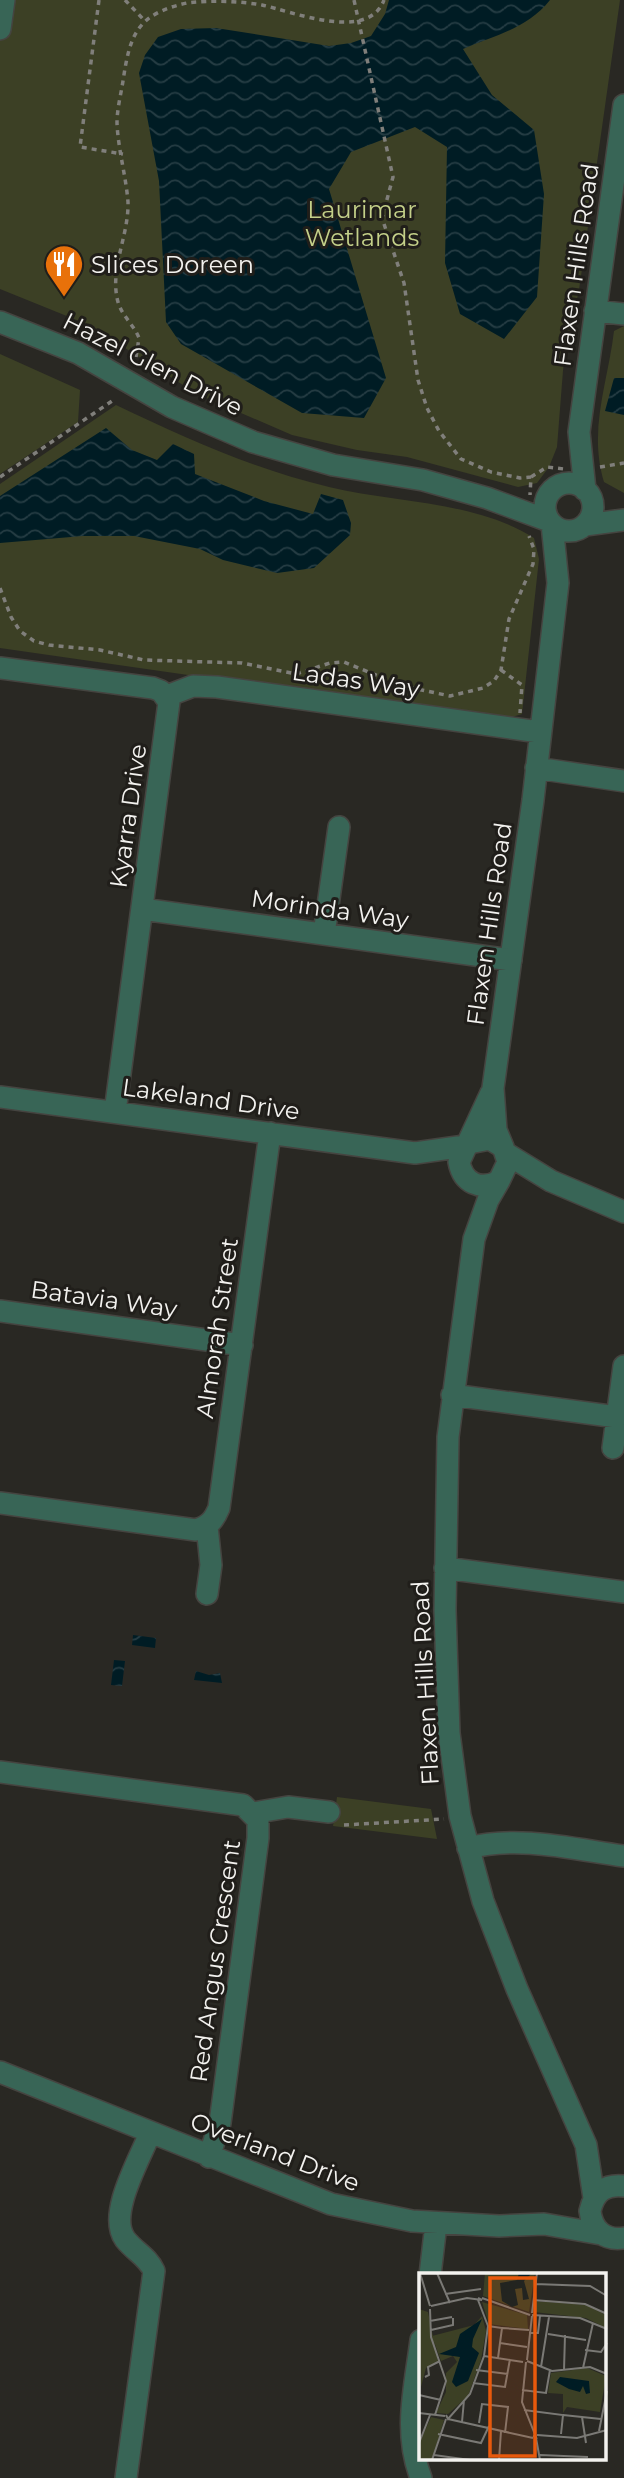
<svg xmlns="http://www.w3.org/2000/svg" width="624" height="2478" viewBox="0 0 624 2478" font-family="Montserrat,sans-serif">
<style>
.green{fill:#3c4025}
.water{fill:url(#water-waves)}
.lines{fill:none;stroke-linecap:round;stroke-linejoin:round}
.minor-casing{stroke:#454440;stroke-width:24}
.path{stroke:#807f7b;stroke-width:3.5;stroke-dasharray:5 5;stroke-linecap:butt}
.minor{stroke:#386556;stroke-width:21}
.labels{text-anchor:middle;dominant-baseline:central;stroke-width:6;stroke-linejoin:round;paint-order:stroke}
.park-label{font-size:24px;fill:#c4d089;stroke:#201e1a}
.poi-label{font-size:24px;fill:#f3f2ef;stroke:#201e1a;text-anchor:start}
.street-label{font-size:24px;fill:#f3f2ef;stroke:#201e1a}
.inset-road{fill:none;stroke:#7a7975;stroke-width:2}
.view{fill:#e8590c;fill-opacity:0.15;stroke:#e8590c;stroke-width:3.5}
.inset-edge{fill:none;stroke:#f3f2ef;stroke-width:3.5}
</style>
<defs>
<pattern id="water-waves" width="16" height="10" patternUnits="userSpaceOnUse" patternTransform="scale(1.75)"><rect width="16" height="10" fill="#001c24"/><path d="M0 5q4-4 8 0t8 0" fill="none" stroke="#263d44"/></pattern>
</defs>
<rect width="100%" height="100%" fill="#292823"/>
<path class="green" d="M0,0H620L579,290L564,358L557,447L549,467L537,483L518,487L407,457L357,450L292,435L197,394L89,325L0,289Z
M624,326V493L604,482C588,429 608,383 614,331Z
M0,354L80,390L78,422L0,474Z
M116,405C185,438 253,469 329,487C395,503 476,501 534,538L539,559L522,714L502,720L0,648V484Z
M337,1797L431,1809L437,1839L333,1826Z"/>
<path class="water" d="M389,0H550C527,29 495,35 463,49L492,95L534,130L544,194L537,297L504,339L460,314L445,263L447,147L415,127L351,152L329,189L386,378L364,418L302,413L181,344L166,322L159,181L139,73L145,55L158,37L181,29L216,28L329,46L351,43L371,36L385,14Z
M614,378H624V415L605,411Z
M106,428L132,450L157,460L173,444L194,454L195,474L264,501L313,514L321,494L343,500L351,523L350,535L314,568L277,573L223,560L200,549L134,536H83L0,543V496Z
M133,1635L156,1638L155,1648L132,1645Z
M114,1660L125,1661L122,1686L111,1685Z
M196,1671L209,1675L220,1673L222,1683L194,1680Z"/>
<g class="lines">
<g class="minor-casing">
<path id="minor" d="M0,29L4,0
M595,311L624,314
M0,322L78,353L172,407L253,442L333,465L423,480L487,498L549,521
M545 507a24 24 0 1 1 48 0a24 24 0 1 1-48 0Z
M585,490L579,432L624,105
M585,525L624,520
M0,668L153,688L161,691L169,702L115,1112
M167,696L193,686L217,687L539,732
M536,768L624,781
M142,909L511,960
M324,934L339,827
M0,1097L415,1153L465,1146
M469,1143L490,1139L503,1147L508,1162L499,1181C480,1191 463,1183 459,1162L491,1093
M503,1147L496,1130L493,1088L533,800L558,583L552,524
M507,1154L551,1181L624,1212
M499,1181L488,1200L474,1239L448,1437L445,1610L449,1733L460,1816L483,1901L517,1989L586,2145L594,2198
M0,1311L242,1345
M452,1395L617,1417
M613,1448L624,1366
M0,1503L196,1530C209,1526 214,1520 219,1508L270,1133
M207,1526L211,1565L207,1594
M445,1568L624,1592
M0,1772L243,1805L258,1820V1838L220,2123L209,2157
M253,1813L288,1807L329,1812
M468,1848C519,1835 573,1849 624,1856
M0,2072L331,2204L412,2221L499,2226L544,2224L601,2234
M624,2186C605,2184 594,2192 590,2211C592,2230 605,2241 624,2238
M430,2275L436,2224
M126,2478L154,2271C147,2256 135,2252 125,2239C107,2214 140,2159 150,2133
M421,2478C403,2432 415,2387 421,2340"/>
</g>
<path class="path" d="M99,0L80,147L123,154
M125,0L145,21
M354,0L393,177L382,218L404,283L418,380L427,408L439,431L461,459L491,472L520,478L531,477L530,495
M136,357L139,338C134,325 122,316 118,302C109,269 129,236 128,202C126,176 118,149 117,123C117,109 121,94 123,81C130,34 137,14 187,3C211,0 239,1 262,5C291,11 368,43 384,0
M600,467L624,463
M0,477L115,399
M531,477L547,467L564,469
M0,588L11,617L20,631L34,641L49,645L100,650L144,660L242,663L296,674L330,663L344,662L403,686L450,696L483,688L494,681L501,670L509,619L533,564L534,549L529,536
M501,670L522,685L520,713
M344,1825L444,1819"/>
<use href="#minor" class="minor"/>
</g>
<defs>
<g id="restaurant-pin" transform="scale(2.0125)"><path d="M0 17L-7.5 6A9.5 9.5 0 1 1 7.5 6Z" fill="#e8710a" stroke="#201e1a"/><path d="M-5-6h1v4h1v-4h1v4h1v-4h1v5L-1.5 .5V6h-2V.5L-5-1ZM5-6V6H3V1.5H1.5Q1.5-4 5-6Z" fill="#fff"/></g>
</defs>
<g fill-rule="evenodd">
<use href="#restaurant-pin" x="64" y="264"/>
</g>
<g class="labels">
<g class="park-label">
<text x="362" y="209">Laurimar<tspan x="362" dy="28">Wetlands</tspan></text>
</g>
<g class="poi-label">
<text x="91" y="264">Slices Doreen</text>
</g>
<g class="street-label">
<text transform="translate(576 265) rotate(-82)">Flaxen Hills Road</text>
<text transform="translate(153 364) rotate(27)">Hazel Glen Drive</text>
<text transform="translate(356 680) rotate(8)">Ladas Way</text>
<text transform="translate(128 816) rotate(-82)">Kyarra Drive</text>
<text transform="translate(330 909) rotate(8)">Morinda Way</text>
<text transform="translate(489 924) rotate(-82)">Flaxen Hills Road</text>
<text transform="translate(211 1099) rotate(8)">Lakeland Drive</text>
<text transform="translate(104 1299) rotate(8)">Batavia Way</text>
<text transform="translate(217 1328) rotate(-82)">Almorah Street</text>
<text transform="translate(425 1683) rotate(-93)">Flaxen Hills Road</text>
<text transform="translate(215 1961) rotate(-82)">Red Angus Crescent</text>
<text transform="translate(275 2152) rotate(21)">Overland Drive</text>
</g>
</g>
<g transform="translate(419 2273)">
<rect width="187" height="187" fill="#292823"/>
<path d="M66,0H116L110,39L64,23ZM116,28L167,32L187,42V55L167,45L115,39ZM63,29L108,42L109,56L70,51ZM0,36L9,39L19,88L7,95L2,114ZM63,43L67,58L62,87L49,123L29,141L17,140L27,119V100L38,89L34,83L22,88L13,63L55,52ZM168,95L187,103L181,139L148,134L144,140V121L129,120L132,100ZM12,144L25,147L13,187H0V171Z" fill="#3c4025"/>
<path d="M100,0H113L105,8L110,26L104,27L103,15L96,16L99,32L93,34L83,28L81,10L98,7ZM63,46L54,66L53,74L60,80L49,108L37,114L33,109L41,84L20,81L37,74L41,61ZM141,104L170,108L171,120L167,121L164,113L161,119L150,116L137,109Z" fill="#001c24"/>
<path class="inset-road" d="M1,0L11,33M18,0L31,30M116,11L171,13L188,23M26,21L62,16M63,25L111,42M114,27L166,31L188,41M12,33L48,25L63,27L59,25M11,36L12,64L27,108L16,142M113,40L118,0M113,42L161,45L188,56M11,48L33,44M69,53L83,55L79,85M83,55L110,57M12,57L34,52V45M110,60H119L121,43M129,61L167,67M81,70L108,74M166,77L182,79L188,70M65,83L104,89M108,87L113,43M108,88L133,98L171,94L188,101M107,89L103,129L117,164L114,163M122,94L130,44M164,95L174,50M57,97L89,101M145,97L146,62M6,104L10,102L9,94L21,88M54,110L86,114L91,86M103,117L127,120L131,97M0,122L22,127M105,137L144,142L142,161M0,140L26,143M27,142L29,146L51,121L65,83L69,53L59,27M144,142L182,146M163,144L167,170M29,146L114,165M43,149L45,127M60,150L63,131L89,134L86,160M180,158L188,118M19,161L62,170L70,153M118,162L158,165L188,157M117,165L121,187M0,170L11,142M15,182L51,187M121,182L169,184M13,187L27,146M80,187L82,158"/>
<path class="view" d="M71,5H116V183H71Z"/>
<rect width="187" height="187" class="inset-edge"/>
</g>
</svg>
